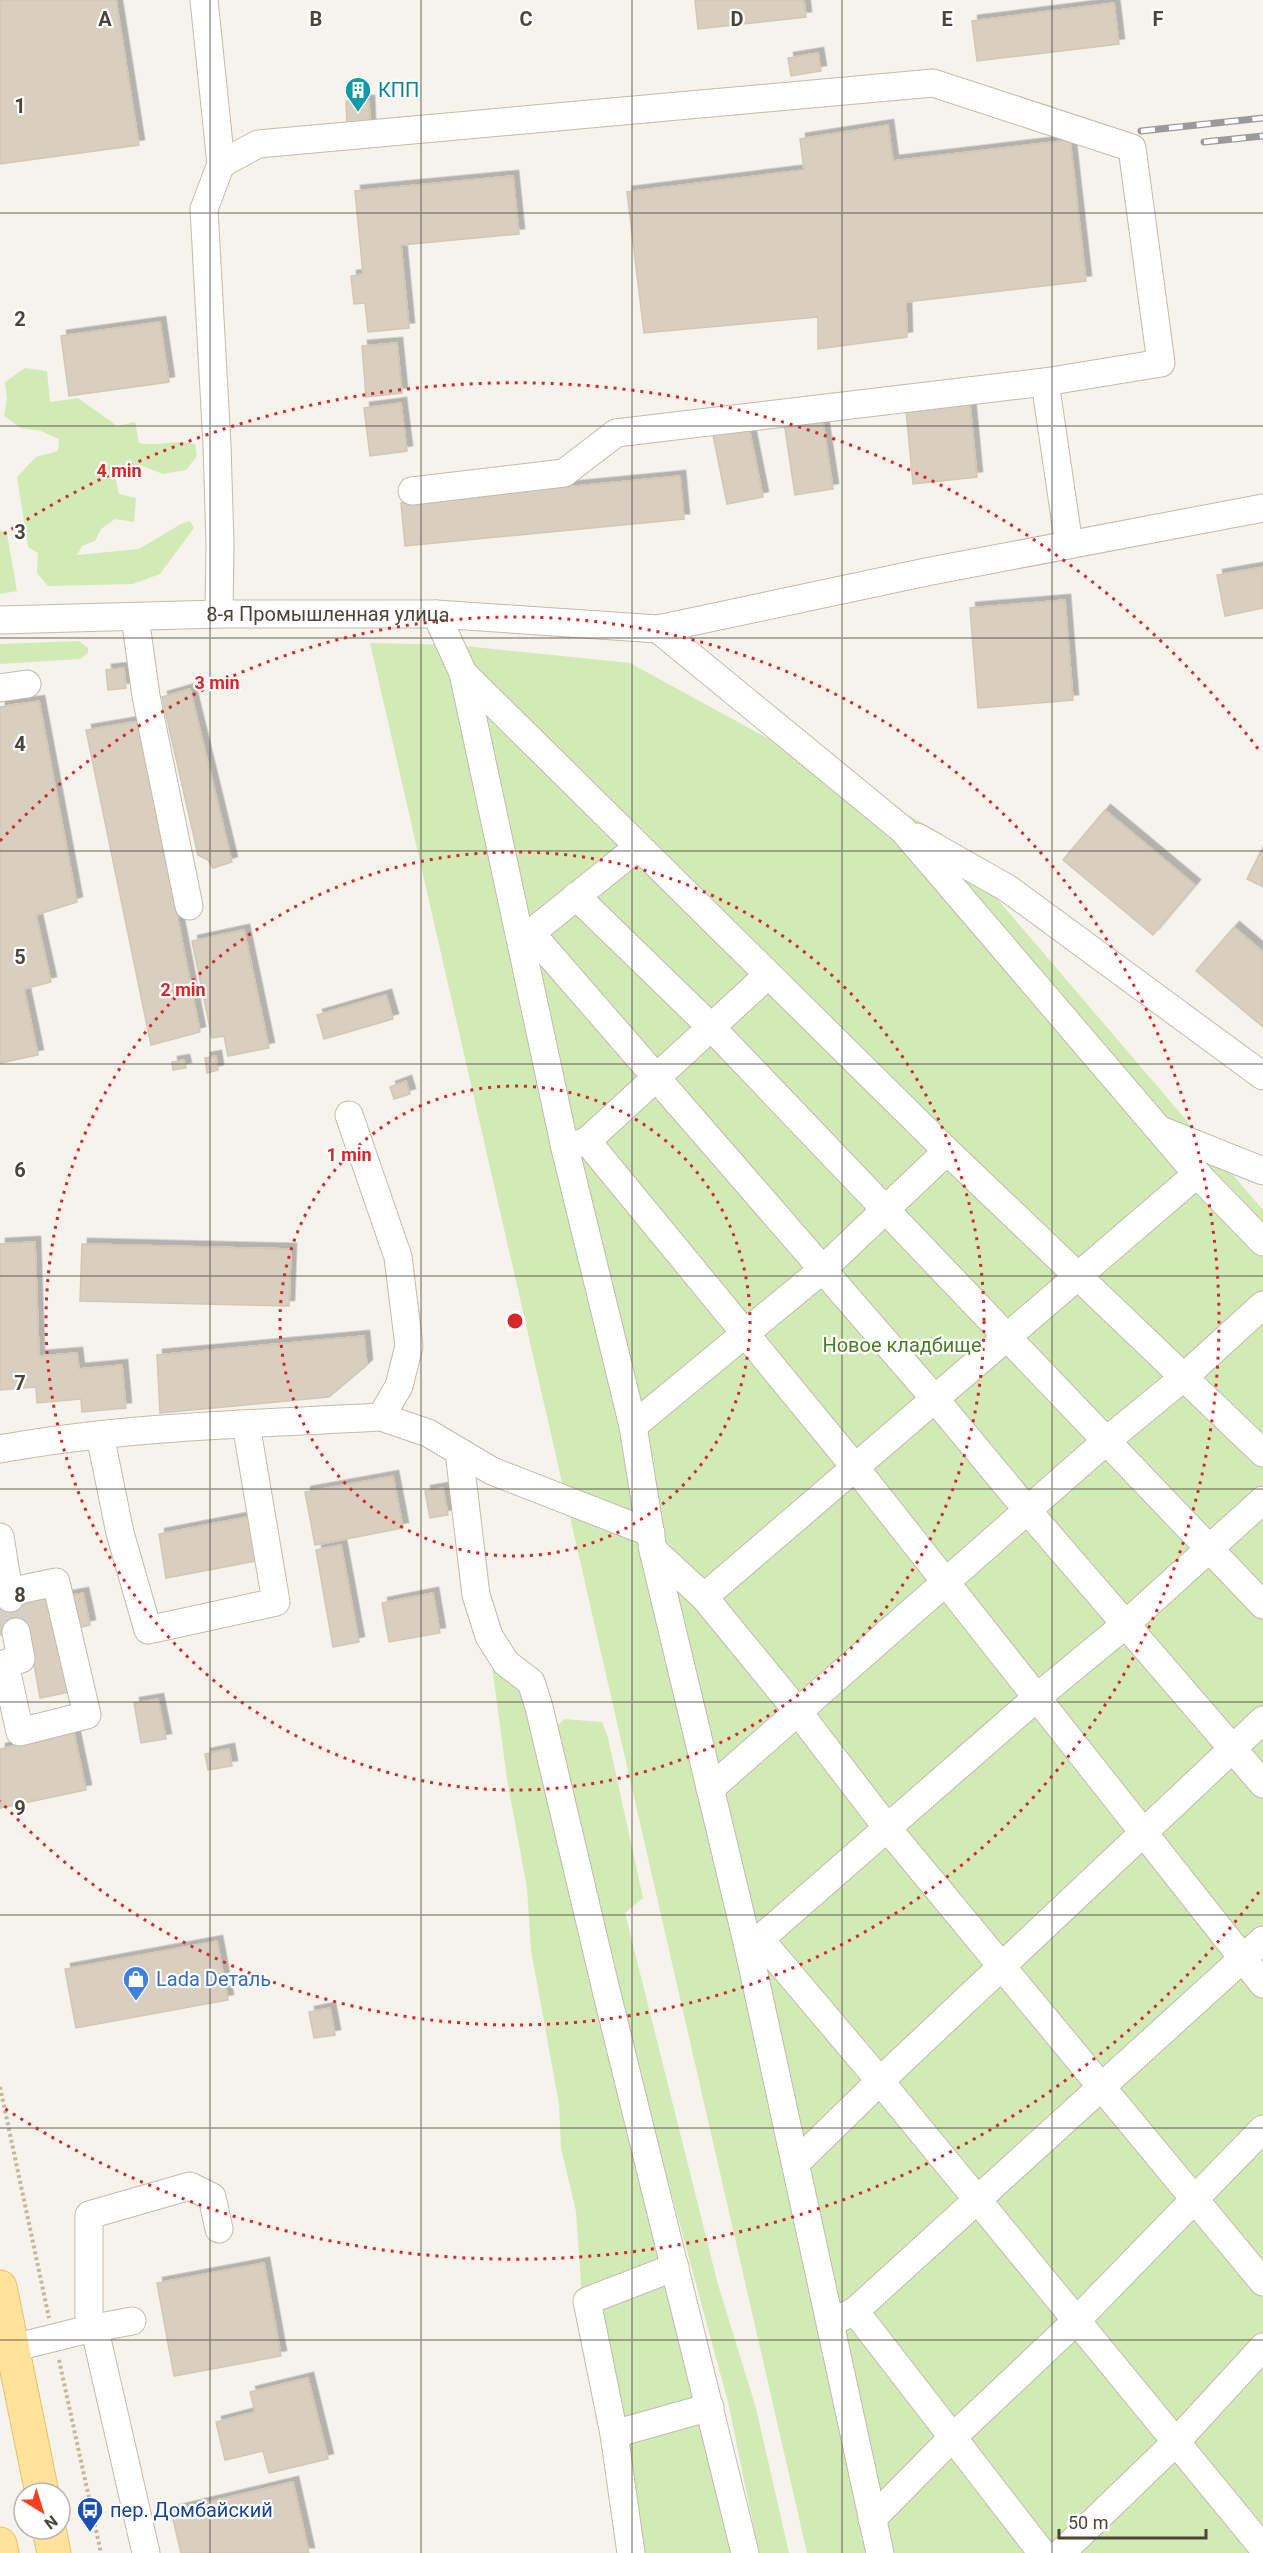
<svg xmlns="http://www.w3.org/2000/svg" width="1263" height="2553" viewBox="0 0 1263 2553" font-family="Roboto,sans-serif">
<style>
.green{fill:#d2eab5}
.building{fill:#d8cfc1;stroke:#d3c7b4;stroke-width:1.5;filter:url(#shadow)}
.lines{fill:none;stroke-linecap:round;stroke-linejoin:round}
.minor-tunnel{stroke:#d4d0c8;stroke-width:27;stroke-dasharray:27 14;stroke-linecap:butt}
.minor-casing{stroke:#c2bbae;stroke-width:29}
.major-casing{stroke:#e6c16a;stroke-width:35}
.path{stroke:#c4b79f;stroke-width:4;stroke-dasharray:3 3;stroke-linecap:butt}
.minor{stroke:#fff;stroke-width:27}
.major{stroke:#ffe39c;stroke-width:33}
.rail-casing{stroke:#9a9a9a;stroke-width:7}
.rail{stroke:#fff;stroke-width:4.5;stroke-dasharray:14;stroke-linecap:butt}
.grid{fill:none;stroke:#4b4439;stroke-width:1.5;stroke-opacity:0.55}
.ring{fill:none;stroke:#d62828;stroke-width:3;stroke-dasharray:3 6}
.labels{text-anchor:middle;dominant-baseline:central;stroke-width:4.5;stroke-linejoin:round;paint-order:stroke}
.culture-label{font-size:20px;fill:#0d838f;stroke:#fff;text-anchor:start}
.street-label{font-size:20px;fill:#4b4439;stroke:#fff}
.park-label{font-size:20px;fill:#4a7f2a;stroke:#fff}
.shop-label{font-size:20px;fill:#366cbe;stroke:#fff;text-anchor:start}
.transit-label{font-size:20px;fill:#164399;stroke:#fff;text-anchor:start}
.grid-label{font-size:20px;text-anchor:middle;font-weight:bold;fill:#4b4439;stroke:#fff;stroke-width:4.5;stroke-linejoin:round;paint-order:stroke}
.centre{fill:#d62828;stroke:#fff;stroke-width:3}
.ring-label{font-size:18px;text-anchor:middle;font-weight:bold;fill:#d62828;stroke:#fff;stroke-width:4.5;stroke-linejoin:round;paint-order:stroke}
</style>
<defs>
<filter id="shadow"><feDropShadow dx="5.5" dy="-5.5" stdDeviation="0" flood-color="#0004"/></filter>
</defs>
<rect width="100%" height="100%" fill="#f6f3ec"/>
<path class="green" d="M25,368L47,371L50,402L78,398L117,426L135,422L139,443C160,447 172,439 195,444L197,456L186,470L163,474L142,466L138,480L115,476L119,494L136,498L134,522L115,519L101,529L95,541L82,546L77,555L139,549L181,524L190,521L194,528L160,574L133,584L48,586L37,573L38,553L28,547L17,477L36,457L58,451L59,439L41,431L21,428L4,416L7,398L5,382Z
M0,530L7,534L17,591L0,594Z
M79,641L88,648V653L80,659L0,664V644Z
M370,643L454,645L630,663L941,833L1263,1210V2553H807Z
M491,1659L544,1689L554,1729L564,1719L602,1722L608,1738L643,1898L625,1913L717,2281L756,2408L789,2553H759L728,2402L610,1967L749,2553H626L582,2298L576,2211L561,2148L559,2104L531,1950L527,1888L507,1779Z"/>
<path class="building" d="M0,0H116L139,145L0,164Z
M695,0H804L806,17L698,29Z
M1114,3L1119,44L977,61L972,21Z
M818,53L821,71L791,76L788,58Z
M346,101H369L370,125H347Z
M888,125L893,161L1070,140L1086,281L906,302L907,337L818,349V317L644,333L627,192L804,170L800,139Z
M513,176L519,234L401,245L409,328L368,332L365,303L354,304L351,276L363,274L355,191Z
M160,322L169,382L69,396L61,336Z
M397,343L402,393L366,397L362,346Z
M969,394L977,477L913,484L905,400Z
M401,403L407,451L370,456L364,408Z
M822,416L833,489L795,495L784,422Z
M749,428L763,497L727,504L713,435Z
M680,476L684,519L405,546L401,503Z
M1263,567V608L1225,616L1217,575Z
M1065,600L1073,700L978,708L970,608Z
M124,668L126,688L108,690L106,670Z
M190,689L232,862L213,868L208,860L198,855L162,697Z
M39,701L77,902L36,915L51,982L24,989L38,1055L0,1063V707Z
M139,721L200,1032L151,1045L86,730Z
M1105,810L1195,885L1153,935L1063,860Z
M1263,847V887L1247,879Z
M1234,927L1263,952V1027L1196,971Z
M244,930L269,1048L228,1056L224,1036L212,1038L192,941Z
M386,995L393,1019L324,1039L317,1015Z
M216,1056L218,1070L207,1073L205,1058Z
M184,1060L186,1068L173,1070L172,1062Z
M406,1081L410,1094L394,1099L390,1087Z
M35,1242L39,1356L77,1353L79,1369L122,1365L126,1408L82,1412L81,1399L37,1403L36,1387L0,1390V1244Z
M82,1244L291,1249L289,1306L80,1301Z
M364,1336L367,1365L329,1397L160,1413L157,1355Z
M393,1476L403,1528L315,1545L305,1492Z
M443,1488L448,1515L430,1518L425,1491Z
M248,1517L256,1561L166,1578L159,1534Z
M341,1545L359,1642L333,1647L316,1550Z
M50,1586L70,1692L40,1698L21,1591Z
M83,1593L90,1625L74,1629L67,1596Z
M433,1593L440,1633L389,1642L382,1603Z
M22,1596L27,1630L0,1635V1600Z
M158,1699L166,1739L141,1743L134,1703Z
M74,1733L86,1790L0,1808V1749Z
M229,1749L232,1766L208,1770L205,1754Z
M217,1941L228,2000L76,2028L65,1969Z
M330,2008L335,2035L314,2038L309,2012Z
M264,2263L281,2356L174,2376L157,2283Z
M308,2378L328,2459L269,2473L263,2451L225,2460L216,2422L255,2412L250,2392Z
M293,2482L309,2553H181L171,2511Z"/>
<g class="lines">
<path class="minor-tunnel" d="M10,1598L16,1632"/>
<g class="minor-casing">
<g id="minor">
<path d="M204,0L221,164"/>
<path d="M412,491L564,473L616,433L1045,382"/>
<path d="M219,614L220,544L217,445L204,209L221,164L258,144L933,83L1132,148L1161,363L1045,382L1069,545"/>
<path d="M436,614L463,673L565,1148L633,1426L653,1550L748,1946L880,2553"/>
<path d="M135,617L146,696L189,906"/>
<path id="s1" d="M0,620L219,614H436L658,629L931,571L1263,508"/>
<path d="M658,629L903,830L1197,1174L1263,1242"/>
<path d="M463,673L947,1151L1263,1453"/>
<path d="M0,688L27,684"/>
<path d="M917,837L1007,888L1263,1076"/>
<path d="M576,896L712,1028L1263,1605"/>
<path d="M531,933L638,847"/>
<path d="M522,940L531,933L935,1399L1028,1511L1263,1784"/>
<path d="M1163,1131L1263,1171"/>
<path d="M587,1141L768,975"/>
<path d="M565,1148L587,1141L854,1466L1263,1984"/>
<path d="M381,1417L428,1433L492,1471L651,1533"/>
<path d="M633,1426L822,1270L947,1151"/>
<path d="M100,1435L120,1533L148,1630L276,1602L246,1424"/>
<path d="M0,1449C125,1426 254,1424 381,1417L399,1386L409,1346L398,1257L349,1115"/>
<path d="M459,1452L476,1595L489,1636L506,1663L531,1682L539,1707L606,1990L745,2553"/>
<path d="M0,1537L10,1598"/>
<path d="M653,1550L704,1597L799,1713L888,1829L1263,2282"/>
<path d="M704,1597L1197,1174"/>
<path d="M5,1664L20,1732L87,1715L56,1582L9,1592"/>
<path d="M0,1665L21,1659L16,1632"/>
<path d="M710,1789L1105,1442L1184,1377L1263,1305"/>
<path d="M760,1939L1035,1699L1126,1624L1263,1500"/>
<path d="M748,1946L760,1939L880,2081L1263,2548"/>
<path d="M796,2163L880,2081L1263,1720"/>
<path d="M855,2311L1263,1940"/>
<path d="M840,2318L855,2311L1042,2553"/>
<path d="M132,2321L89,2329L97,2339L146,2553"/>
<path d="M13,2348L89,2329V2215L190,2186L212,2197L219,2229"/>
<path d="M614,2434L587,2301L675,2267"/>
<path d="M872,2519L953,2437L1076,2321L1263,2129"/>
<path d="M631,2553L614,2434L710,2407"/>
<path d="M1061,2553L1176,2442L1263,2347"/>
</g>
</g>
<g class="major-casing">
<path id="major" d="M0,2287L42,2493
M49,2529L54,2553
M0,2544L2,2553"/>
</g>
<path class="path" d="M0,2087L49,2318
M59,2360L101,2553"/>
<use href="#minor" class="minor"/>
<use href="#major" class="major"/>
<g class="rail-casing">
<path id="rail" d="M1141,131L1263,118
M1204,142L1263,136"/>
</g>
<use href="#rail" class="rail"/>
</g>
<path class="grid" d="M210,0V2553M421,0V2553M632,0V2553M842,0V2553M1052,0V2553M0,213H1263M0,426H1263M0,638H1263M0,851H1263M0,1064H1263M0,1276H1263M0,1489H1263M0,1702H1263M0,1915H1263M0,2128H1263M0,2340H1263"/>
<g class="ring">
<circle cx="515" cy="1321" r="235"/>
<circle cx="515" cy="1321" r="469"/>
<path d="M0 841A704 704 0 1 1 0 1801"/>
<path d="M1259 1892A938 938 0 0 1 4 2108M4 534A938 938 0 0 1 1259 750"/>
</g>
<defs>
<g id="building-pin" transform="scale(1.35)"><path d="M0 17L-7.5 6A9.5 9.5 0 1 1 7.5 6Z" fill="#0f9aa8" stroke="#fff"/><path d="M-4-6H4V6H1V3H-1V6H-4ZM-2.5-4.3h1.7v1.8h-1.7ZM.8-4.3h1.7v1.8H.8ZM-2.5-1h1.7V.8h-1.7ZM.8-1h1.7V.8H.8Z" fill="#fff"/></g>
<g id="shop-pin" transform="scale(1.35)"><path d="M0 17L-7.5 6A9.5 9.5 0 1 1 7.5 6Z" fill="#3f7fe0" stroke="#fff"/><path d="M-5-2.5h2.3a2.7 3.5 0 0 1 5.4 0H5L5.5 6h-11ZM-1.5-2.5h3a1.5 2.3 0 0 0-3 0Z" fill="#fff"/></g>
<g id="bus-pin" transform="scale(1.35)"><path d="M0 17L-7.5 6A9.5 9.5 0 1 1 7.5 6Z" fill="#1a4fb4" stroke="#fff"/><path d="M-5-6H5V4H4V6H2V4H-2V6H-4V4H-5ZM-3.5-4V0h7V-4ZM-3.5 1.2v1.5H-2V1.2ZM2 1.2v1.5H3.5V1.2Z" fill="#fff"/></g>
</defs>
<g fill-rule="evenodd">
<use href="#building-pin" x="358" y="90"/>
<use href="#shop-pin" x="136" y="1979"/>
<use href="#bus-pin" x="90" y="2510"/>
</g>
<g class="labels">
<g class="culture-label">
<text x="378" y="90">КПП</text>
</g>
<g class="street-label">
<text stroke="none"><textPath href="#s1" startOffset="328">8-я Промышленная улица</textPath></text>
</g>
<g class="park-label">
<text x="902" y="1345">Новое кладбище</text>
</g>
<g class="shop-label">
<text x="156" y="1979">Lada Dеталь</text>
</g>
<g class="transit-label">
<text x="110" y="2510">пер. Домбайский</text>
</g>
</g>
<g class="grid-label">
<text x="105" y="26">A</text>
<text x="316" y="26">B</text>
<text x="526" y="26">C</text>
<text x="737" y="26">D</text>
<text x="947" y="26">E</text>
<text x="1158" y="26">F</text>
<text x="20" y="113">1</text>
<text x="20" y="326">2</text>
<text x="20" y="539">3</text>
<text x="20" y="751">4</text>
<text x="20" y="964">5</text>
<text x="20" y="1177">6</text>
<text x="20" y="1390">7</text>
<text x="20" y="1602">8</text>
<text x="20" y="1815">9</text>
</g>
<circle cx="515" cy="1321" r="9" class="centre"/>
<g class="ring-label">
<text x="119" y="477">4 min</text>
<text x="217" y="689">3 min</text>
<text x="183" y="996">2 min</text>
<text x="349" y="1161">1 min</text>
</g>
<g transform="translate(42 2511) rotate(142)"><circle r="28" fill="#ffffff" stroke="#b7b4b0" stroke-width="1.5"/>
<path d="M0-4.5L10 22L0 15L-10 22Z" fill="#fc3f1d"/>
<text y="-9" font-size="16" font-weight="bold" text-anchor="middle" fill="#4b4439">N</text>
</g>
<path d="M1059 2529v9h147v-9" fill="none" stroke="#4b4439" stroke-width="3"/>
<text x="1068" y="2529" font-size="18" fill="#4b4439" stroke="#ffffff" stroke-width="4.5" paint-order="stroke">50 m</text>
</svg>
